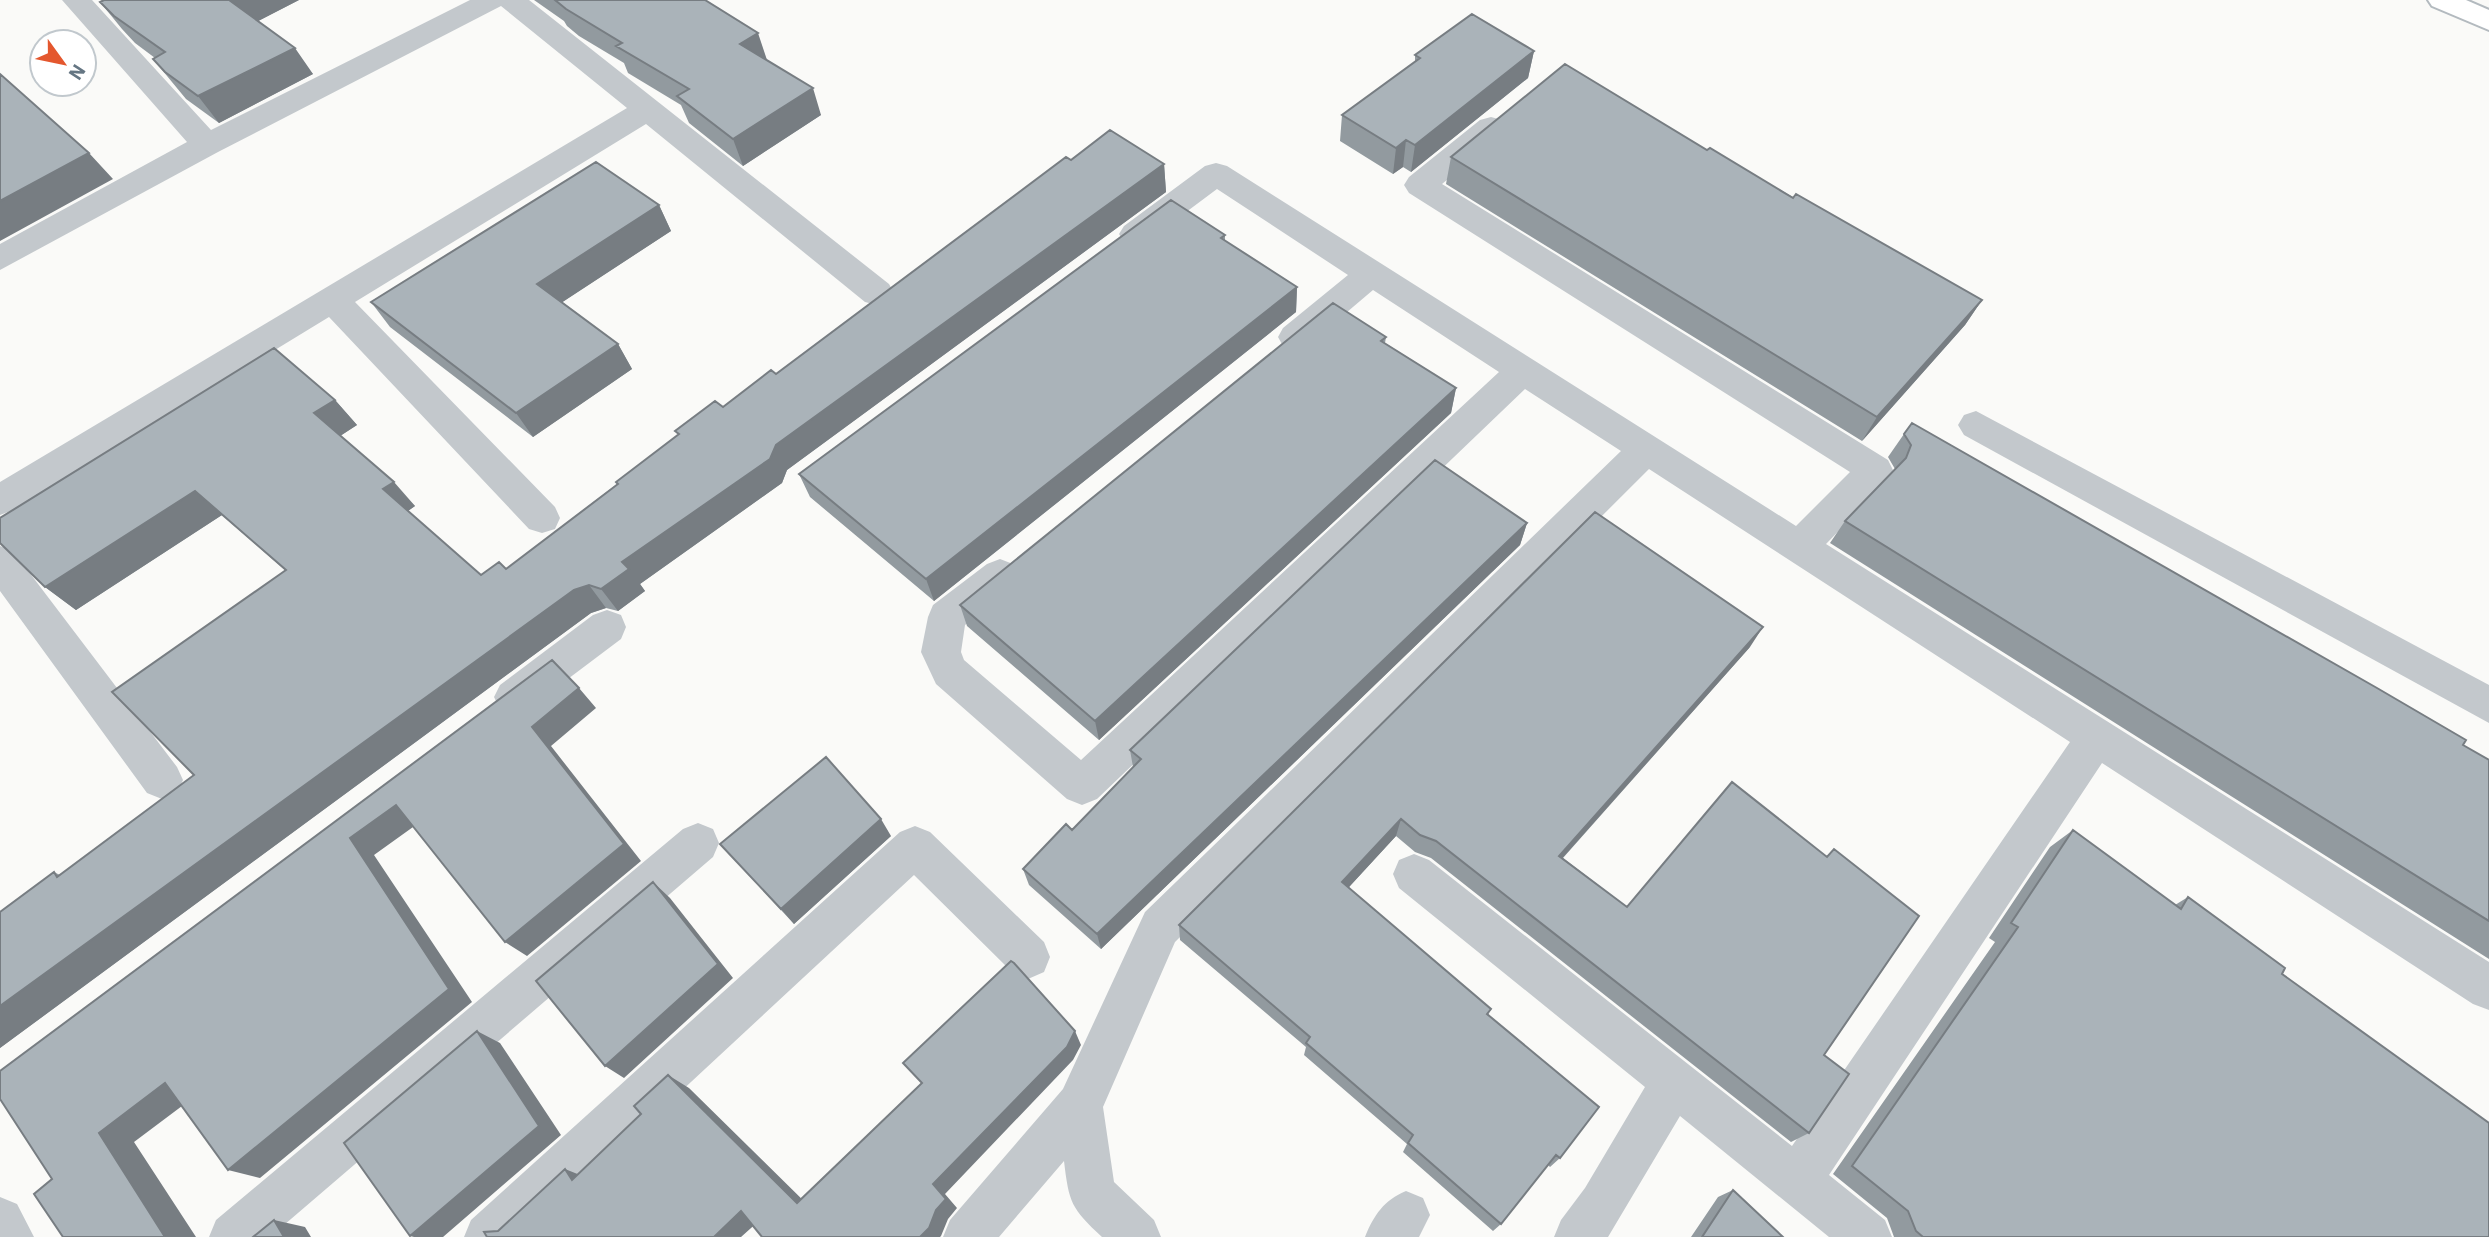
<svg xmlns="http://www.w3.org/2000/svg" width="2489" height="1237" viewBox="0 0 2489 1237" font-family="'IBM Plex Sans',sans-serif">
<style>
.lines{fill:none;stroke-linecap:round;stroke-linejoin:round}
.secondary-casing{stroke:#b3babf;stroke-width:4}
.minor{fill:#c3c8cc;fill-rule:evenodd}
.secondary{fill:#fff;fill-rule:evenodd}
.wall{fill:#929a9f}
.shaded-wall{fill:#777d82}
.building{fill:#aab3b9;stroke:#777d82;stroke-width:2}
</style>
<rect width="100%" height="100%" fill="#fafaf8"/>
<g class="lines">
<g class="secondary-casing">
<path id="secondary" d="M2428,0H2466L2489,10V30L2432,6Z"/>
</g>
<path class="minor" d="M62,0H92L211,130L470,0H529L889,284L894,293L889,302L877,305L865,302L646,124L355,302L555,507L560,518L555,529L542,533L529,529L329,317L13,510L0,515V482L627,108L501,6L218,152L0,270V244L187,142Z
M1491,117L1502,120L1506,127L1502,134L1442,184L1888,460L1893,470L1888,480L1826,544L2489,962V1010L2473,1004L2102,763L1829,1175L1885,1220L1892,1237H1829L1680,1116L1608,1237H1554L1561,1220L1585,1188L1645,1087L1399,888L1393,874L1399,860L1414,854L1429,860L1792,1146L2070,742L1649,469L1175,942L1103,1107L1114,1182L1154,1220L1161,1237H1102C1071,1208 1069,1203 1064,1161L999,1237H943L950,1220L1063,1089L1145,912L1621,451L1525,389L1097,799L1082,805L1067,799L936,684L921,652L928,617L933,605L987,564L1000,559L1013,564L1019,575L1013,586L965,625L961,652L964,660L1081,760L1499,372L1373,290L1307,346L1295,350L1283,346L1278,337L1283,328L1348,275L1217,189L1146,242L1135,245L1124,242L1119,234L1124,226L1205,166L1216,163L1227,166L1796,526L1850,472L1409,193L1404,185L1409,177L1480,120Z
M1976,411L2489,685V723L1964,435L1958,425L1964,415Z
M0,546L13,551L177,767L183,780L177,793L162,799L147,793L0,591Z
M607,610L621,615L626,627L621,639L528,709L514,715L500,709L494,697L500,685L593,615Z
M698,823L713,829L719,843L713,857L270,1237H209L216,1220L683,829Z
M915,826L930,832L1044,942L1050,957L1044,972L1028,979L1012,972L914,875L524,1237H464L471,1220L900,832Z
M1406,1191L1423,1198L1430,1215L1419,1237H1365C1374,1215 1384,1200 1406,1191Z
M0,1197L17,1204L34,1237H0Z"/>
<use href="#secondary" class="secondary"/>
</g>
<path class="wall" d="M104,0H299L258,21L313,74L219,123L186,99L153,59L155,58L135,43L122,29L100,2Z
M534,0H705L767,60L821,115L743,166L689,123L681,105L628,73L624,63L579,36L567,26L564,21Z
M1534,51L1528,78L1411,172L1403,167L1393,174L1340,141L1342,115L1415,62V55Z
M1707,150L1982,300L1965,325L1862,441L1446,184L1451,157Z
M1071,160L1164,164L1166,192L787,470L782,483L640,584L645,591L618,611L606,608L591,613L0,1048V912L54,872L60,875L194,775L285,570L222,515L76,610L45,587L335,400L357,425L340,436L415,506L408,511L481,575L506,569L617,484L616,482L678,435L675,431L723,407L776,374Z
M659,205L671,231L562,302L618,344L632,369L533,437L390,327L371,302Z
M1225,235V241L1297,287L1296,312L934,601L810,497L799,474Z
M1386,337L1385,343L1456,388L1451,413L1099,740L967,626L960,605Z
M1904,434L2489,760V959L1830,543L1845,521L1895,469L1888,457Z
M1527,523L1520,545L1101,949L1029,885L1023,869L1072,830L1133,767L1130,750Z
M1750,647L1563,858L1627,907L1826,857L1834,849L1824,1055L1809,1133L1791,1142L1431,858L1415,852L1396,836L1348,888L1491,1009L1488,1015L1560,1158L1550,1167L1548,1165L1501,1224L1493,1231L1403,1152L1407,1144L1304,1055L1306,1047L1180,940L1179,925Z
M2073,830L2175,905L2188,897L2282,974L2489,1237H1894L1887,1218L1833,1174L1995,942L1989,938L2050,847Z
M891,836L794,924L720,844Z
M1733,1190L1783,1237H1691L1718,1197Z"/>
<path class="shaded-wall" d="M229,0H299L247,27Z
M758,33L767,60L749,71L740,44Z
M295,48L313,74L219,123L198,96Z
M1534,51L1528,78L1411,172L1415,145Z
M813,88L821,115L743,166L733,139Z
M1406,140L1403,167L1393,174L1396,148Z
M89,153L113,179L0,241V201Z
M1164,164L1166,192L787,470L782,483L640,584L645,591L618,611L601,589L622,562L776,445Z
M659,205L671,231L552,309L537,284Z
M1297,287L1296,312L934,601L926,579Z
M1982,300L1965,325L1862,441L1877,417Z
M618,344L632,369L533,437L516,413Z
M1456,388L1451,413L1099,740L1095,721Z
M335,400L357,425L337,438L314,413Z
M394,482L415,506L405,513L383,489Z
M195,491L222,515L76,610L45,587Z
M1527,523L1520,545L1101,949L1097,934Z
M589,585L606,608L591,613L0,1048V1006L574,590Z
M1763,627L1750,647L1550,872L1559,856Z
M579,688L596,708L551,746L641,861L527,956L505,942L532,727Z
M396,805L420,822L374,855L472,1002L260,1178L228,1170L350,838Z
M881,819L891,836L794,924L781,909Z
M1401,819L1396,836L1339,898L1342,882Z
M653,882L670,898L733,978L624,1078L605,1066Z
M477,1031L500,1043L561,1135L443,1237H414L410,1236Z
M1075,1031L1081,1045L1073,1060L945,1194L957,1208L948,1219L941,1236L940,1237H920L933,1184Z
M668,1075L689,1088L814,1211L797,1203Z
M165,1083L198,1094L134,1142L196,1237H165L99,1133Z
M565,1169L590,1179L572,1180Z
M741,1211L760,1220L741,1237H714Z
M274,1220L305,1227L311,1237H284Z"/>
<path class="building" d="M104,0H229L295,48L198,96L165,72L153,59L165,52L114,16L100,2Z
M555,0H705L758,33L740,44L813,88L733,139L677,96L689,89L616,46L622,43L566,9Z
M1472,14L1534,51L1415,145L1406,140L1396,148L1342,115L1420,58L1415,55Z
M1565,64L1707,150L1710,148L1793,198L1796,194L1982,300L1877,417L1451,157Z
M0,74L89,153L0,201Z
M1110,130L1164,164L776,445L770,459L622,562L629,569L601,589L589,585L574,590L0,1006V912L54,872L57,877L194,775L112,692L286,570L195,491L45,587L0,543V518L274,348L335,400L314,413L394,482L383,489L481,575L499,562L506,569L618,484L616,482L679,434L675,431L715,401L723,407L771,370L776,374L1066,157L1071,160Z
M596,162L659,205L537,284L618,344L516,413L371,302Z
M1171,200L1225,235L1221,238L1297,287L926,579L799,474Z
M1333,303L1386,337L1381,341L1456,388L1095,721L960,605Z
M1912,423L2377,688L2466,740L2463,745L2489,760V921L1845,521L1906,458L1911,445L1904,434Z
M1435,460L1527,523L1097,934L1023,869L1066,824L1072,830L1141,759L1130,750Z
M1595,512L1763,627L1559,856L1627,907L1732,782L1827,857L1834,849L1919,916L1824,1055L1849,1074L1809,1133L1436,841L1420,835L1401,819L1342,882L1491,1009L1487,1014L1599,1107L1560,1158L1556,1155L1501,1224L1408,1143L1413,1135L1306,1043L1310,1037L1179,925Z
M552,660L579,688L532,727L624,844L505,942L396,805L350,838L449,989L228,1170L165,1083L99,1133L165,1237H63L34,1194L52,1179L0,1099V1071Z
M826,757L881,819L781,909L720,844Z
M2073,830L2181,909L2188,897L2285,968L2282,974L2489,1123V1237H1923L1916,1231L1908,1211L1852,1166L2018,927L2011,923Z
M653,882L718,964L605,1066L536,981Z
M1011,961L1014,963L1075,1031L1067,1047L933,1184L946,1199L936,1210L929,1228L920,1237H762L741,1211L714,1237H487L484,1232L498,1231L565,1169L572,1180L641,1114L634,1106L668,1075L797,1203L922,1083L903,1063Z
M477,1031L539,1126L410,1236L344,1143Z
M1733,1190L1783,1237H1702Z
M274,1220L284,1237H253Z"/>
<g transform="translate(63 63) rotate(123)"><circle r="33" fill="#ffffff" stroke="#c1c8cd" stroke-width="2"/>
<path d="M0-5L12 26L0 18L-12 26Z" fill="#e4572e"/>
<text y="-10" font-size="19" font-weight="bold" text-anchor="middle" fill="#657683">N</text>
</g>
</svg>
